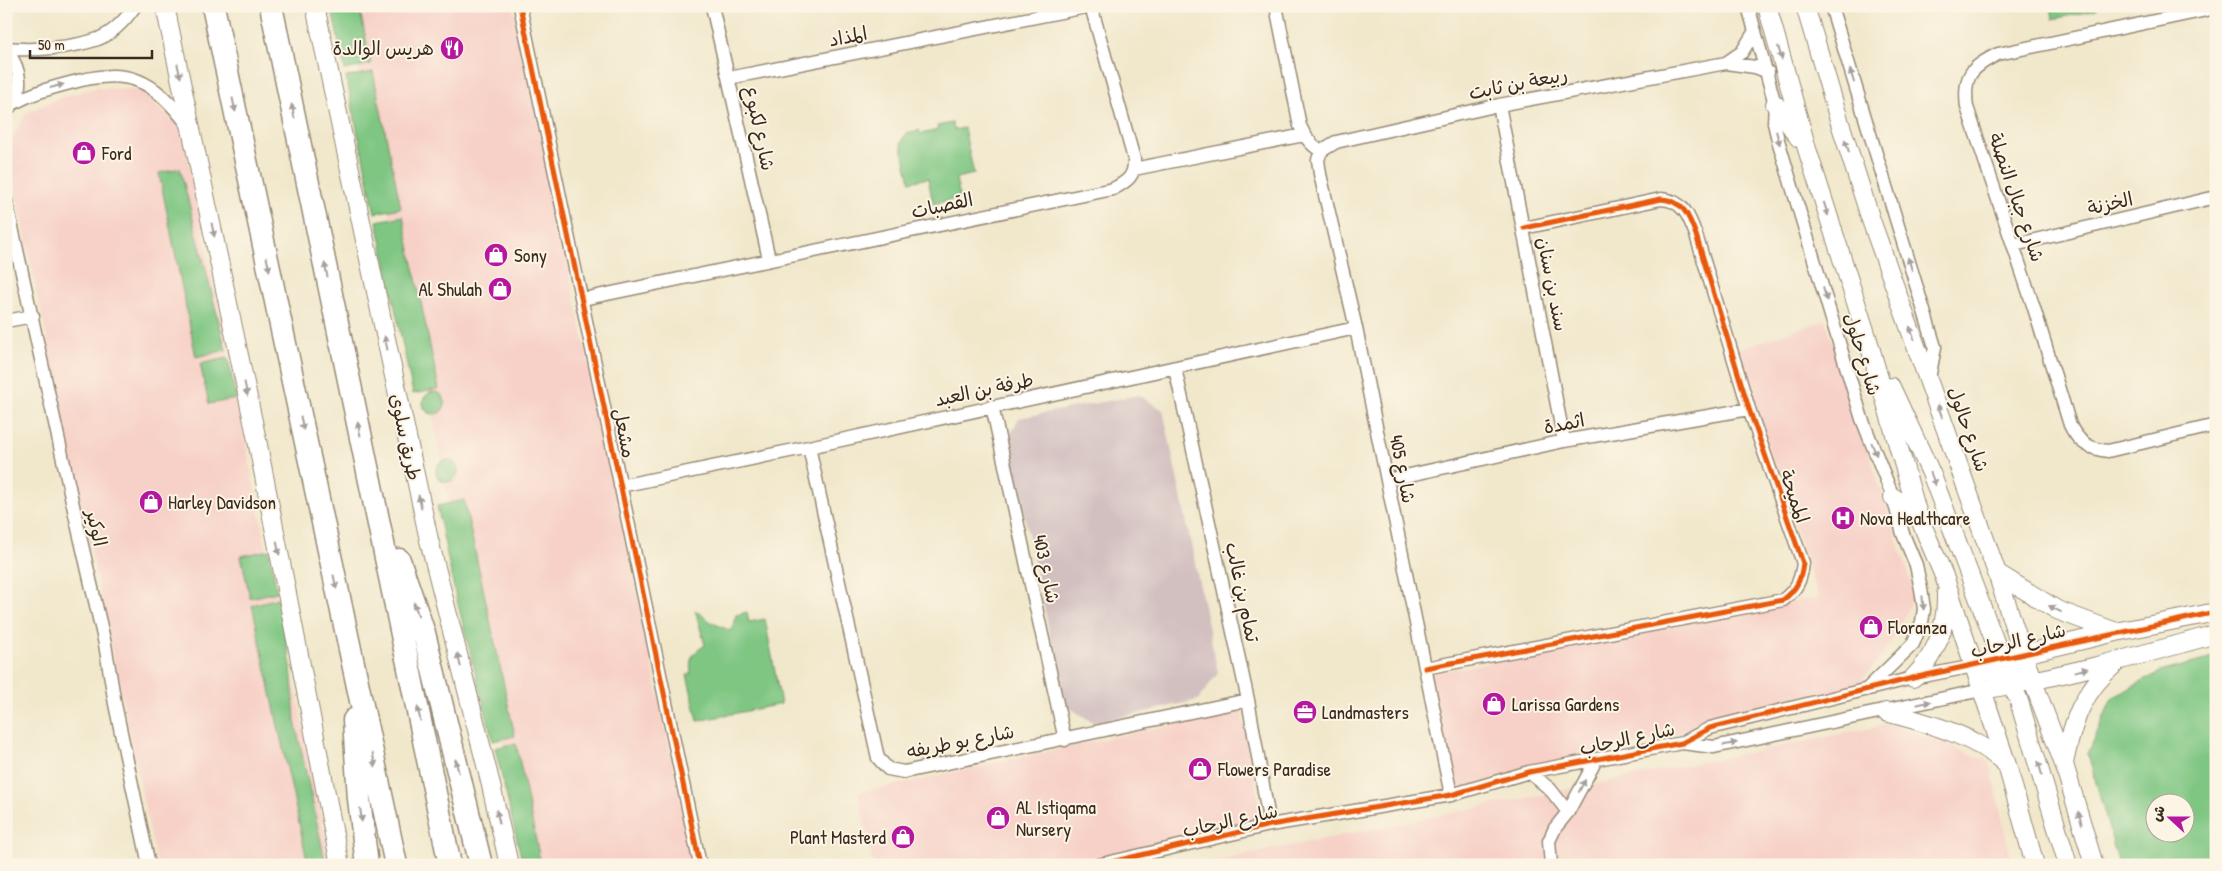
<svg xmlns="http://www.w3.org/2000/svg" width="2222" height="871" viewBox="0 0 2222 871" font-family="'Patrick Hand','Playpen Sans Arabic',sans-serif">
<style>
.built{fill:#f7d1c8}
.industrial{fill:#d2bfc0}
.green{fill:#7ec682;stroke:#5c7850;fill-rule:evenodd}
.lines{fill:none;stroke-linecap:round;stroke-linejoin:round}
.street-casing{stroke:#968975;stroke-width:15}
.secondary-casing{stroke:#968975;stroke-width:20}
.highway-casing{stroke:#968975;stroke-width:25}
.street{stroke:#fff;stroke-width:12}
.secondary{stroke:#fff;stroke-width:18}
.highway{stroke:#fff;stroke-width:22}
.cycleway-casing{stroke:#fcf5e5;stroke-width:8}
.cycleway{stroke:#e8590c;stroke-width:5}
.oneway{fill:#a79f9a}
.labels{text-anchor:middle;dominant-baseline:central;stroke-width:4;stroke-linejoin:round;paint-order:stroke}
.street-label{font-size:19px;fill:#3b2a1e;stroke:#fcf5e5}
.poi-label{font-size:19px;fill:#3b2a1e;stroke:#fcf5e5;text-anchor:start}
</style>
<rect width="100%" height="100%" fill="#fcf5e5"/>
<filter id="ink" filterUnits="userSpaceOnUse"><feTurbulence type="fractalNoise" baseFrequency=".02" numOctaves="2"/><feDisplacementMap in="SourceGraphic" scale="10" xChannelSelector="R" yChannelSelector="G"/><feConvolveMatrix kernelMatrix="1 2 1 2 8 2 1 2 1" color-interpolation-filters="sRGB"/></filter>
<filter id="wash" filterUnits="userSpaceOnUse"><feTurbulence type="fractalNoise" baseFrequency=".0096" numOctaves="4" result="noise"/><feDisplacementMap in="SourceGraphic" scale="20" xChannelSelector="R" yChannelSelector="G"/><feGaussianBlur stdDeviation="1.12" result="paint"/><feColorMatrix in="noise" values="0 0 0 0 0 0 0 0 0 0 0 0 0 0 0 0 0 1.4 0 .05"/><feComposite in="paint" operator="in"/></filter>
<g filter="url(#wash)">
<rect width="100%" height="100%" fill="#f1e8cc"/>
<path class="built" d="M345,6H513L694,865H531L449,504L428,391Z
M96,88L141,90L182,130L331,865H157L12,173L9,145L26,113L62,97Z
M1825,320L1915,594L1889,645L1855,690L1455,789L1430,674L1818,597L1736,350Z
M1241,709L1264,831L1106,865H873L859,793Z
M1890,724L1990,762L2012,865H1196Z"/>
<path class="industrial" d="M1139,395L1163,410L1218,673L1198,700L1094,723L1065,705L1008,439L1019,418Z"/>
<path class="green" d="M331,6H359L371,64L345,70Z
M2051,6H2096L2097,10L2053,19Z
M373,72L401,208L375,213L346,77Z
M952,123L954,130L964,128L974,174L956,178L960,198L933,204L928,178L910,182L901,143L906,133L919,130L921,134L938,130L937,126Z
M180,168L226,350L196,357L159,173Z
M403,216L439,389L413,394L377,221Z
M228,358L236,399L209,404L200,364Z
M423 403a11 11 0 1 1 22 0a11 11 0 1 1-22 0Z
M436 471a11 11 0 1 1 22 0a11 11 0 1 1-22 0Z
M464,500L515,736L493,741L455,593L437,506Z
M269,550L277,592L250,598L241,556Z
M278,598L291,665L295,721L326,865H308L252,605Z
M695,610L711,622L731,631L736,615L747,612L749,622L765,619L781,704L698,721L687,675L691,673C689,657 692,654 705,645Z
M2216,657V865H2119L2088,754L2112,698L2160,672ZM2154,804H2184V834H2154Z
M516,743L541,865H523L495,748Z"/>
</g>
<g filter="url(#ink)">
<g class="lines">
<g class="street-casing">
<path id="street" d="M520,6L700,865
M712,6L769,259
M1276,6L1300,126C1305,137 1310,144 1321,151
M1748,6L1775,104L1774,123L1778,140L1862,419L1893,497L1903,534L1916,565L1921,589L1924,609L1922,622L1913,644L1866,690
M1831,6L1935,347L1929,379
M2216,8L1998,54C1970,68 1963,76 1967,107L2034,308L2070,425C2078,442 2089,449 2108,451L2216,425
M6,48C33,51 72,48 98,39C113,33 126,19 135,6
M6,50C22,69 25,93 6,111
M1726,63L1755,67L1768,72
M729,78L1091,6
M12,104C32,93 48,89 70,83C128,67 152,78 188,125
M1499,105L1564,441
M1321,151L1318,160L1320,174L1356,328L1451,795
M1321,151L1336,142L1499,105L1726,63L1742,52L1755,31
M1134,169L1304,135
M6,200L78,528L105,644L115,704L149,865
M2014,245L2216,197
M583,299L1113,189C1128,181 1135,176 1134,159L1091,6
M6,321L33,316
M1175,368L1248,700L1270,825
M992,406L1065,740
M809,447L878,758L888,769L904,772L1248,700
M1387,480L1564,441L1749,409
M620,486L809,447L1356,328
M1425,668L1783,600C1797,589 1801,580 1803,563L1749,409L1696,235C1689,216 1683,200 1661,199L1524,228
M1682,743L1714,747L1982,690
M1529,772L1550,789L1568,812
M1098,865L1270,825L1451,795L1529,772L1682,743L1710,728L1913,678L1974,666
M1551,865L1549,841L1555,828L1568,812L1596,760"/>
</g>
<g class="secondary-casing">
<path id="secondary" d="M165,6L258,445L340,865
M315,6L429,540L490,781L509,865
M1767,6L1807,149L1868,340L1918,515L1944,576L2007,765L2035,865
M1805,6L1840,123L1871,220L1997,573L2023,655L2064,764L2094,865
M1775,104L1799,138
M1891,387L1931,473L1998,650L2010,665L2034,681
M1893,497L1918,515
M1997,573L2057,610L2116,632
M1974,666L2116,632L2216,612
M1977,666C1997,671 2009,679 2018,698L2068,865
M1913,678C1936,655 1947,626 1946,594
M1982,690C2061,677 2138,656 2216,634
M1886,712C1927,723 1975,735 2007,765
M2064,763C2073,721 2082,691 2116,663"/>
</g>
<g class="highway-casing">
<path id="highway" d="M213,6L396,865
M271,6L450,865
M399,560L424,633L481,865
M354,720L359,799L367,865"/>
</g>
<use href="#street" class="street"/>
<use href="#secondary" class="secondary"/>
<use href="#highway" class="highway"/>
<g class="cycleway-casing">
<path id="cycleway" d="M520,6L700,865
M1425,668L1783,600C1797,589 1801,580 1803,563L1749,409L1696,235C1689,216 1683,200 1661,199L1524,228
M1098,865L1270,825L1451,795L1529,772L1682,743L1710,728L1913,678L2216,612"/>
</g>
<use href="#cycleway" class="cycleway"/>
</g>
<defs><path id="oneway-solid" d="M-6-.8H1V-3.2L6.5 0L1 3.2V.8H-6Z" transform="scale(1.25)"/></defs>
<g class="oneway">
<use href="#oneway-solid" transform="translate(1780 53) rotate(75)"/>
<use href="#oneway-solid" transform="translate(179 71) rotate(77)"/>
<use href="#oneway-solid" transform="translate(1852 76) rotate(-107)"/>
<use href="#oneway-solid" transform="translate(57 86) rotate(-15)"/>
<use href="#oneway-solid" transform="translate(234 105) rotate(78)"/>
<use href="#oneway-solid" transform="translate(293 111) rotate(-102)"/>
<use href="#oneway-solid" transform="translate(1778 138) rotate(75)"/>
<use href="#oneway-solid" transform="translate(1847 146) rotate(-108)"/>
<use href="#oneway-solid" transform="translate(1826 209) rotate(72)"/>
<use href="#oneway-solid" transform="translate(213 230) rotate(78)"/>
<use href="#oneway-solid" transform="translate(268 264) rotate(78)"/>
<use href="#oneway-solid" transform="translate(1910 264) rotate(-108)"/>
<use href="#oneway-solid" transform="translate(326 270) rotate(-102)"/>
<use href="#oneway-solid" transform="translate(1825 294) rotate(73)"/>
<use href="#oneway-solid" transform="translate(1912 333) rotate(-110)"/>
<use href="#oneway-solid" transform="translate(386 343) rotate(-102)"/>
<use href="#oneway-solid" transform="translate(246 389) rotate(78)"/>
<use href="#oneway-solid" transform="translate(1940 411) rotate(-109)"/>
<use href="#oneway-solid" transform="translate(302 423) rotate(78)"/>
<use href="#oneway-solid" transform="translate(359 429) rotate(-102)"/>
<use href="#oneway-solid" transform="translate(1874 449) rotate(69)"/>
<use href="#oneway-solid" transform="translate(1933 479) rotate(69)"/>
<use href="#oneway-solid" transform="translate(420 502) rotate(-102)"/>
<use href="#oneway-solid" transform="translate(278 548) rotate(79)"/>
<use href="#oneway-solid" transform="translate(335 582) rotate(78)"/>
<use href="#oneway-solid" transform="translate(1923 603) rotate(85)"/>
<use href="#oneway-solid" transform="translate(416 609) rotate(-109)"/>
<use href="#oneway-solid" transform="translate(2055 609) rotate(-153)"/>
<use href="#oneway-solid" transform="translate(459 660) rotate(-104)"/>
<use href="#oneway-solid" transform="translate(2081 670) rotate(-13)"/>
<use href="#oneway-solid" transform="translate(1924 703) rotate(-13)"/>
<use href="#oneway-solid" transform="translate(419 714) rotate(-102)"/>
<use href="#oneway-solid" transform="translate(1730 744) rotate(-12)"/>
<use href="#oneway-solid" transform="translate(374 760) rotate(78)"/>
<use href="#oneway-solid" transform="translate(457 766) rotate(-104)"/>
<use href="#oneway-solid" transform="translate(2040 768) rotate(-106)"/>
<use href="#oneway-solid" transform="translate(1582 786) rotate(-62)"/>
<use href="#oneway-solid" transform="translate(361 815) rotate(83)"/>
<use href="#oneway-solid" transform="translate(498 817) rotate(-103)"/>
<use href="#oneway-solid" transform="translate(2080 818) rotate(-106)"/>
</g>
</g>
<defs>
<g id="restaurant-disc" transform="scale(1.25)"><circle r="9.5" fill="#b5179e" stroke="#fcf5e5"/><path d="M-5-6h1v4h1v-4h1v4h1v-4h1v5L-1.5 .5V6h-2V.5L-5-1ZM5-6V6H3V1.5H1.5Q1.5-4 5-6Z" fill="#fff"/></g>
<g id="shop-disc" transform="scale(1.25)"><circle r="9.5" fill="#b5179e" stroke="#fcf5e5"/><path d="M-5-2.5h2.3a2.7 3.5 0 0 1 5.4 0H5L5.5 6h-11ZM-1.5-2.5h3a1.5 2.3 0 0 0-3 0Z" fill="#fff"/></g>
<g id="hospital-disc" transform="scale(1.25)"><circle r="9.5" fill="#b5179e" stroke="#fcf5e5"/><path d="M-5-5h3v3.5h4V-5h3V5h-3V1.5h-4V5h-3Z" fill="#fff"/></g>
<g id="office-disc" transform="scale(1.25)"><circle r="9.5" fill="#b5179e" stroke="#fcf5e5"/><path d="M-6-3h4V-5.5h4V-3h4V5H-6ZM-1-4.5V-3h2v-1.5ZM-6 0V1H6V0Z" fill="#fff"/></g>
</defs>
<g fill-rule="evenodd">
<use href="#restaurant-disc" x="452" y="48"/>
<use href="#shop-disc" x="84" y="153"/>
<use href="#shop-disc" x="496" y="255"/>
<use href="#shop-disc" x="500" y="289"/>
<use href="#shop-disc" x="151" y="502"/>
<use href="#hospital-disc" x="1843" y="518"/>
<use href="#shop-disc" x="1871" y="627"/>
<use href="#shop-disc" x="1494" y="704"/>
<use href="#office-disc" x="1305" y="712"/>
<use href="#shop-disc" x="1200" y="769"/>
<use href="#shop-disc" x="998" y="818"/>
<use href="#shop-disc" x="903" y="837"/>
</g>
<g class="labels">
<g class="street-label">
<text transform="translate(848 36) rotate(-11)">المذاد</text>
<text transform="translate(1518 83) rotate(-11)">ربيعة بن ثابت</text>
<text transform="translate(760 128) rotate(78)">شارع لكبوع</text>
<text transform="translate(2017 197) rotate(71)">شارع جبال النصلة</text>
<text transform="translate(2110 203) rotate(-13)">الخزنة</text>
<text transform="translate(942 205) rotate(-12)">القصبات</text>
<text transform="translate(1553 284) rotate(79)">سند بن سنان</text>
<text transform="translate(1863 354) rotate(73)">شارع حلول</text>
<text transform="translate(984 389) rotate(-12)">طرفة بن العبد</text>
<text transform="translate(1564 423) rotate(-11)">اثمدة</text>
<text transform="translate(1969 429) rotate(71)">شارع حالول</text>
<text transform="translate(625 433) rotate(79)">مشعل</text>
<text transform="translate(406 437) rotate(78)">طريق سلوى</text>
<text transform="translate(1403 469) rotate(79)">شارع 405</text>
<text transform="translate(1795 496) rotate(71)">المميحة</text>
<text transform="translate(97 528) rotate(77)">الوكير</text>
<text transform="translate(1047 569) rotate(78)">شارع 403</text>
<text transform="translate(1243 592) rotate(78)">تمام بن غالب</text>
<text transform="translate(2018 640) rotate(-13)">شارع الرحاب</text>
<text transform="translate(1627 738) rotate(-12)">شارع الرحاب</text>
<text transform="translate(960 741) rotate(-11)">شارع بو طريفه</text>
<text transform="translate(1230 820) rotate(-12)">شارع الرحاب</text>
</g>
<g class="poi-label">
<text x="434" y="48" text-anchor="end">هريس الوالدة</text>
<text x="102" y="153">Ford</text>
<text x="514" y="255">Sony</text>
<text x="482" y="289" text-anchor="end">Al Shulah</text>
<text x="168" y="502">Harley Davidson</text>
<text x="1860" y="518">Nova Healthcare</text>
<text x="1888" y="627">Floranza</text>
<text x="1512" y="704">Larissa Gardens</text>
<text x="1322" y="712">Landmasters</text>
<text x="1218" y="769">Flowers Paradise</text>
<text x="1016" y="807">AL Istiqama<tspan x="1016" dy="22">Nursery</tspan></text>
<text x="886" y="837" text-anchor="end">Plant Masterd</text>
</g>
</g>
<rect width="2222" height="871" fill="none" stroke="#fcf5e5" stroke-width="25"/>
<g transform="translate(2170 818) rotate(291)"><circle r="24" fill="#fcf5e5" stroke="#afa495"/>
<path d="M0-4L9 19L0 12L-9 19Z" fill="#b5179e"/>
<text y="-8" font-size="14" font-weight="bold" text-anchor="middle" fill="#3b2a1e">ش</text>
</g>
<path d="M30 50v8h122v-8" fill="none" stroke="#3b2a1e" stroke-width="2.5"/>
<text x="38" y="50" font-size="15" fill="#3b2a1e" stroke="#fcf5e5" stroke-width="4" paint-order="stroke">50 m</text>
</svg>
